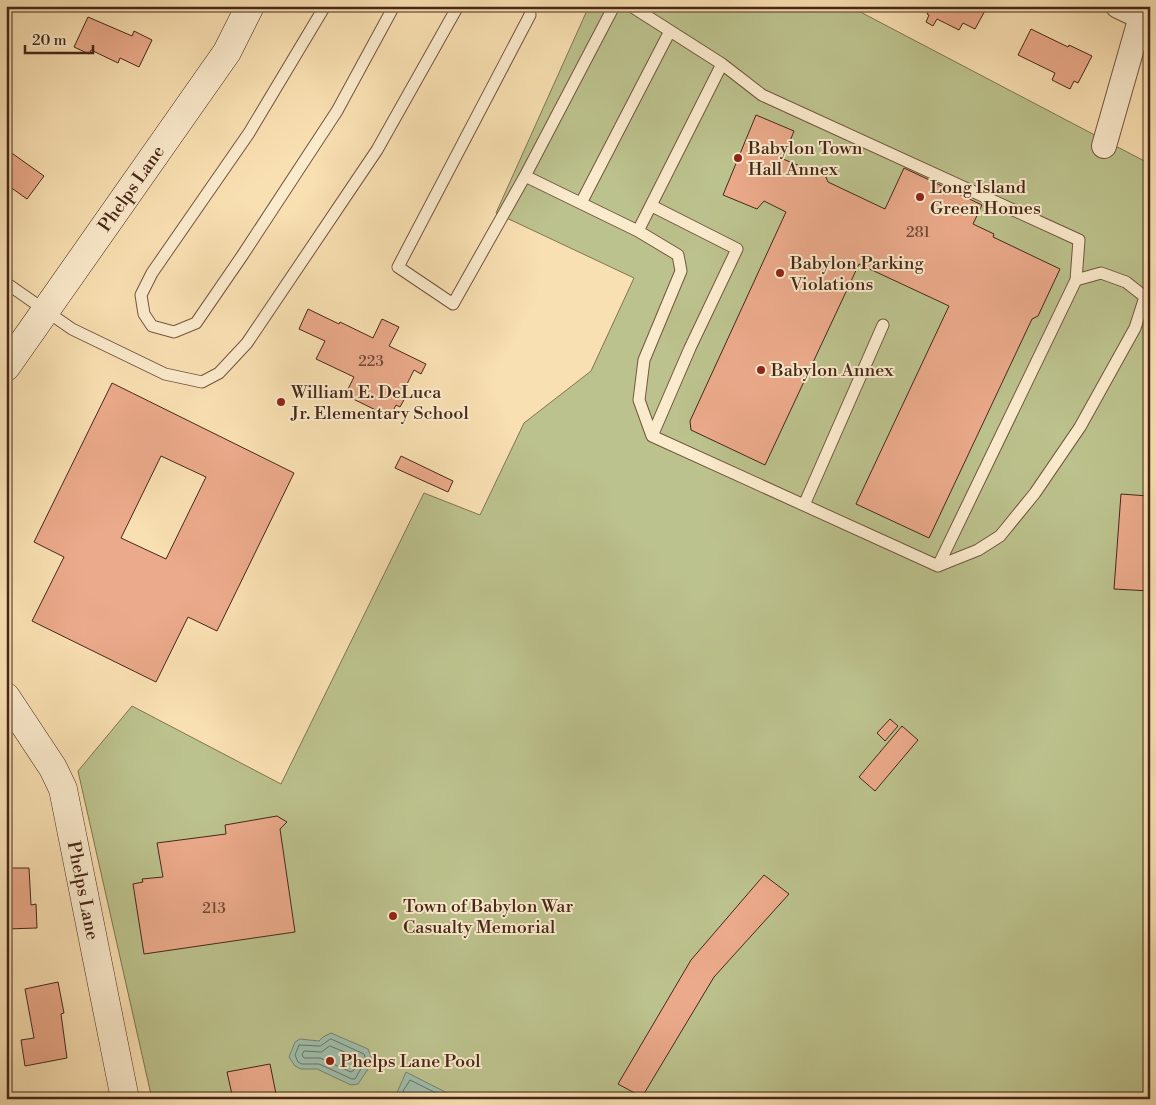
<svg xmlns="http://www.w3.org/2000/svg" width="1156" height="1105" viewBox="0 0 1156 1105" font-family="'Libre Bodoni',serif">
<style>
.green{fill:#bcc28d;stroke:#817452}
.water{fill:#9ebdaa;stroke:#7b8170}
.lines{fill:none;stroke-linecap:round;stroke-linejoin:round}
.shore{stroke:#727261;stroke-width:1}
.building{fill:#ebaa8b;stroke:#462718;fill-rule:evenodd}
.lane-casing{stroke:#73553e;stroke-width:13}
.street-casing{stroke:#73553e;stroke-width:26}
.secondary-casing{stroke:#462718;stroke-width:29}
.lane{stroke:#fbebcd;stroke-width:11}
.street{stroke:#fbebcd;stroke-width:24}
.secondary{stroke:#fbebcd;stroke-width:28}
.poi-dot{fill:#8f2418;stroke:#fbebcd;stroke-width:2}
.labels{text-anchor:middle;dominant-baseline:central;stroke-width:4;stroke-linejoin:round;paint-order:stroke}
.number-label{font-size:15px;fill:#6f4835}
.poi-label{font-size:18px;fill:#462718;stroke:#fbebcd;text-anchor:start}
.street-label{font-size:18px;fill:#462718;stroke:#fbebcd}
</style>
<rect width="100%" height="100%" fill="#f9e0b2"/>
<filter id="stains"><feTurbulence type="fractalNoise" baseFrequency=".004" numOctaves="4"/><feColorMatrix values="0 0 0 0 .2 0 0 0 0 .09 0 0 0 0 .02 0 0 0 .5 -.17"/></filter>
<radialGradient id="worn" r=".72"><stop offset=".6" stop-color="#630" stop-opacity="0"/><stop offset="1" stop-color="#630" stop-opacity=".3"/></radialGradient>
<path class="green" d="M589,6H849L1150,164V1099H152L78,771L132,706L281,784L424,493L480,515L524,423L591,371L634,278L496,213Z"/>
<path class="water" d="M331,1033L368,1049L372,1059L368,1069L358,1084L351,1085L317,1069H301L295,1066L289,1057L295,1042L300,1039L319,1041L323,1037Z
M406,1072L459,1099H405L396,1095Z"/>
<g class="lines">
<path class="shore" d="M331,1039L364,1054L366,1060L355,1079H352L319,1064H302L298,1062L295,1055L299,1045L320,1046Z
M330,1046L359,1058L358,1064L353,1071L351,1072L320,1058H304L302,1055L304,1051L321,1052Z
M405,1099L403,1091L410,1080L448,1099"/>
</g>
<path class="building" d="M931,6H985L987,7L975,29L963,23L959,30L937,19L933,26L926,22L929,15L927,14Z
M88,17L132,36L134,31L152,40L139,67L120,58L118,63L91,50L89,54L74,47Z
M1031,29L1068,47L1069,45L1092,56L1078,83L1074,81L1070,89L1052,80L1055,73L1018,55Z
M756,115L794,131L783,159L826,177L828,182L885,209L904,168L982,205L973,224L994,234L993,237L1060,269L1038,316L1032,319L929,538L856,504L949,306L859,264L765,465L691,430L690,421L786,212L764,201L757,209L723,195Z
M6,149L44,176L27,199L6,184Z
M308,309L339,324L340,322L373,338L382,319L399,327L389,346L426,364L421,374L414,370L401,396L405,398L400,407L396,405L390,417L345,395L354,377L316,359L325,341L299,329Z
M112,383L294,473L217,631L188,617L156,682L32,621L64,557L34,542ZM161,456L206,477L166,559L121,538Z
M401,456L453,481L448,492L395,468Z
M1150,473V591L1114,589L1121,494L1148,496Z
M890,719L898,726L885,741L877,733Z
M902,726L918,740L875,791L859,777Z
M277,816L287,822L280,829L295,932L144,954L133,884L143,882L142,879L163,877L157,843L226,834L225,825Z
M6,868H29L31,905L36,904L37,928L6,929Z
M764,875L789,894L714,977L642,1097L618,1084L691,960Z
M58,982L64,1013L61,1014L67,1058L25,1066L21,1040L34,1038L25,989Z
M270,1064L277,1099H233L227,1072Z"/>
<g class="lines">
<g class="lane-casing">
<path id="lane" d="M325,6L249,133L152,273L141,295L144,314L152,326L174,332L196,323L242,256L337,111L394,6
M614,6L525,176L638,231L678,255L681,271L644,360L639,400L652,436L938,566L978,550L1000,536L1035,493L1080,427L1135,328L1145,297L1126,282L1101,273L1076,280
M631,6L722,64L762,95L1079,240L1076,280L938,566
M525,176L453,304L398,267L530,15
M581,203L670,31
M652,206L737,249L690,348L652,436
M638,231L722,64
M6,283L72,329L165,374L202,382L219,373L247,343L377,150L458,6
M804,505L883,325"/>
</g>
<g class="street-casing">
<path id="street" d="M1118,6L1141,17
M1104,146L1144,6"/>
</g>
<g class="secondary-casing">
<g id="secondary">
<path id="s1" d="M6,367L227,52L250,6"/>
<path id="s2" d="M6,697L53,768L63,789L125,1099"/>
</g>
</g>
<use href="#lane" class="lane"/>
<use href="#street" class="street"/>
<use href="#secondary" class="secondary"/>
</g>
<g class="poi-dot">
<circle cx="738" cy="158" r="5"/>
<circle cx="920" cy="197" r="5"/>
<circle cx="780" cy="273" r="5"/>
<circle cx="761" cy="370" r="5"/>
<circle cx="281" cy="402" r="5"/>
<circle cx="393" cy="916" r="5"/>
<circle cx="330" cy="1061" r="5"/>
</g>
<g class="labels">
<g class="number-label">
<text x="918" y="232">281</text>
<text x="371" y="361">223</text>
<text x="214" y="908">213</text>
</g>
<g class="poi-label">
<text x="748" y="148">Babylon Town<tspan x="748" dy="21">Hall Annex</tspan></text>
<text x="930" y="187">Long Island<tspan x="930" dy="21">Green Homes</tspan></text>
<text x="790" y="263">Babylon Parking<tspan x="790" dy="21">Violations</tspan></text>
<text x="771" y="370">Babylon Annex</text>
<text x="291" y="392">William E. DeLuca<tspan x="291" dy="21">Jr. Elementary School</tspan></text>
<text x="403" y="906">Town of Babylon War<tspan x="403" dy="21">Casualty Memorial</tspan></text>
<text x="340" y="1061">Phelps Lane Pool</text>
</g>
<g class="street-label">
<text stroke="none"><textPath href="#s1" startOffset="218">Phelps Lane</textPath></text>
<text stroke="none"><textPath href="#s2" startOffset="212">Phelps Lane</textPath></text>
</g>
</g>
<rect width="1156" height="1105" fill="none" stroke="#f9e0b2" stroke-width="25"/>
<rect x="8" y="8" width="1141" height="1090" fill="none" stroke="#462718" stroke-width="2.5"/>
<rect x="12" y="12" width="1131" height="1080" fill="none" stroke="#462718"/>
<path d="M25 45v8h68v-8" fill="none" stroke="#462718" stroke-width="2.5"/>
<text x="32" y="45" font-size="15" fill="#462718" stroke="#fbebcd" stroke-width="4" paint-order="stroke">20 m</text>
<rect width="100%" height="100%" filter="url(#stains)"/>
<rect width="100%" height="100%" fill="url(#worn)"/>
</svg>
